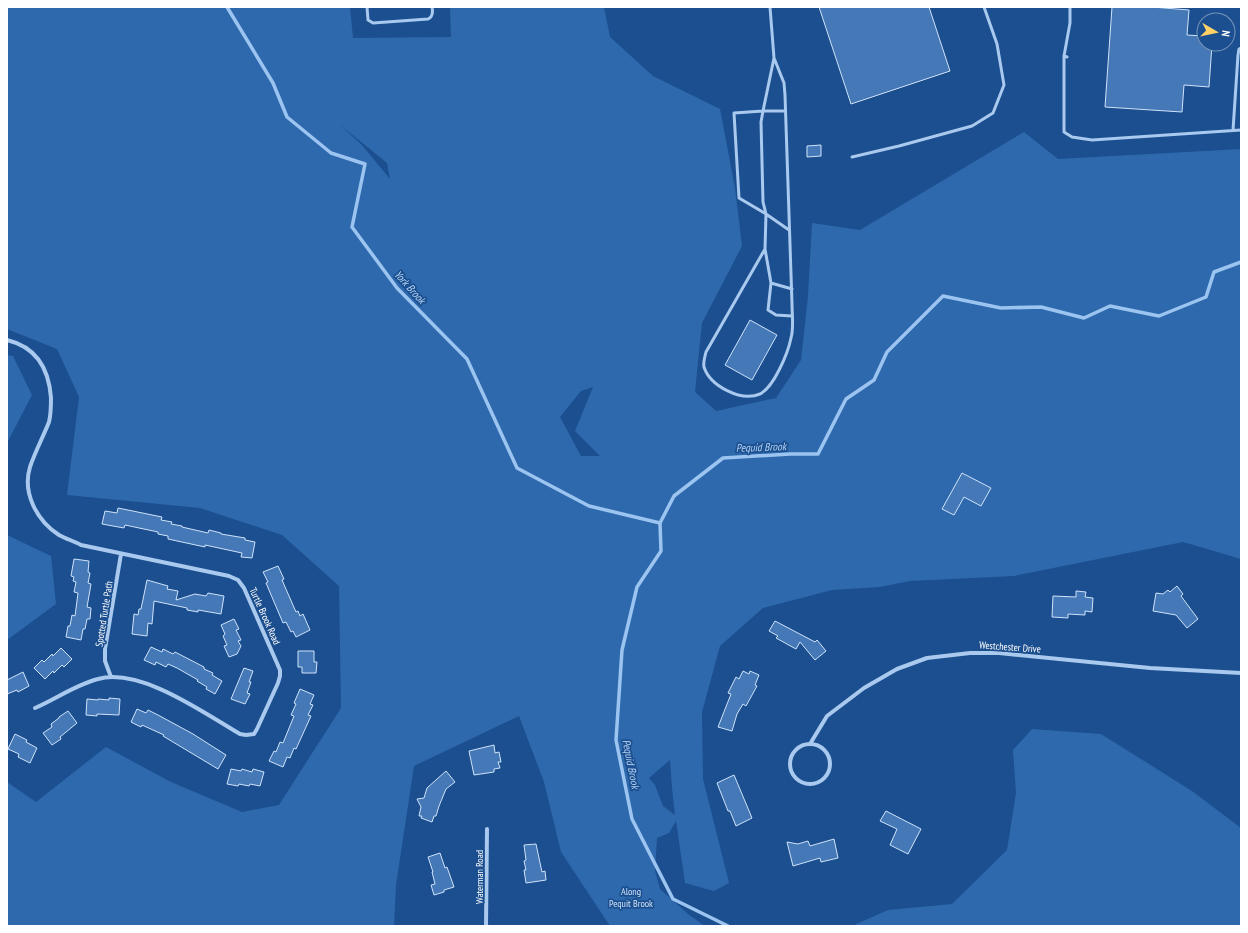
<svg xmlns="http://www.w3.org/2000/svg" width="1248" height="933" viewBox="0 0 1248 933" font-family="'PT Sans Narrow',sans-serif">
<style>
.green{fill:#2e69ad;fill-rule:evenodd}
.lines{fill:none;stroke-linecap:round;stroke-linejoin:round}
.stream{stroke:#9cc4f0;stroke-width:3.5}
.building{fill:#4478b7;stroke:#cfe3fa}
.lane{stroke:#a9c9ee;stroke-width:3}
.street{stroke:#a9c9ee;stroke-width:4}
.labels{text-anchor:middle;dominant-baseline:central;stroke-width:3.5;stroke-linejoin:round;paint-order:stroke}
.street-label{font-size:10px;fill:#fff;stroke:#1b4f8f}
.park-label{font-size:10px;fill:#cfe3fa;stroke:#1b4f8f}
.water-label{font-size:11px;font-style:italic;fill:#b5d3f5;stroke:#1b4f8f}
</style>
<rect width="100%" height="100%" fill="#1b4f8f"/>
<path class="green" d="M7,7H350L353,38L451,37L450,7H604L610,37L653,76L720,109L735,188L742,246L702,323L695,392L716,411L776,398L801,360L808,296L812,223L860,230L1024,132L1058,159L1241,149V559L1183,542L1014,576L910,581L880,587L832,590L763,608L720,646L702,712L703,779L729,883L714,891L685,883L676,821L669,833L657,838L655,871L660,889L688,914L705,926H610L561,852L544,782L519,716L414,766L396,885L394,926H7V782L36,802L106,747L171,782L242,812L279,805L341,708L339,586L282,535L200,508L67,495L79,397L57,349L7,329ZM339,124L387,163L390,179L362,145ZM593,387L575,431L600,456H581L560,417L581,391ZM670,760L672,788L675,815L663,806L655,785L649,778Z
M7,355L13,356L32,395L7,443Z
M7,535L51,556L56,604L7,640Z
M1032,729L1101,734L1192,791L1241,828V926H852L888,910L952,904L1007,850L1016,793L1013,750Z"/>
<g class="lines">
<path class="stream" d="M227,7L273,83L287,117L331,153L365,164L352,227L397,288L467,359L517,468L589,506L660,523
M728,926L673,899L632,819L616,740L622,650L637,587L661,551L660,523L674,496L723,458L790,454H818L846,399L874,380L887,352L943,296L1001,308L1041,307L1084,318L1110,306L1159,316L1206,297L1214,272L1241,262"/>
</g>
<path class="building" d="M819,7H929L950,71L851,104Z
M1112,7H1152L1189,10L1187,35L1204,36V44H1212L1209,87L1184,85L1182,112L1105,107Z
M821,145V156L807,157V146Z
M750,320L777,335L752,380L725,365Z
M962,473L991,488L981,506L964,497L954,515L942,509Z
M118,508L162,517L161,520L172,522L171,524L182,526V527L208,533L209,530L221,533V534L245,538V540L255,542L252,558L241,557L242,553L205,545V547L168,539V536L158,534V532L125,525L124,528L102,524L105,511L117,513Z
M74,559L89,561L88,572L90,573L88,583L91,584L87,607L91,608L90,619H87L85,629H83L81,640L66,637L68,626H70L72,615L75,616L78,593L74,592L76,582L73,581L74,577L71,576Z
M278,566L284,579L282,580L296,612L298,611L300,616L303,614L310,630L296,637L293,631L291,632L286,622L283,623L266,583L268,582L263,572Z
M147,580L168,586L167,589L178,591L176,600L195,594L206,596L208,593L224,596L221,614L198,610V612L187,610V608L154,601L152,624L148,623L147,636L132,634L134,614L138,615L139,609H141Z
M1177,586L1183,594L1181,596L1198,619L1187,628L1176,615L1153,611L1156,593L1163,594L1168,590L1170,592Z
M1076,591L1086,592L1085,597L1093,598L1092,612L1085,611V615L1068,614V618L1052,617L1053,596L1076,597Z
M234,619L239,629L236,630L241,640L238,641L241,646L237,654L229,657L224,646L227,645L223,636L225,634L221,625Z
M775,621L815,642L817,640L826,651L815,660L800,642L796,649L776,638L778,636L769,631Z
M151,647L162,652L163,649L173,654L175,652L204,667V669L213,673L212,675L222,681L215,694L206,689L207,687L197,681L198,680L177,668L168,664L166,667L156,662L155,665L144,660Z
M61,648L72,659L64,667L62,665L54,673L53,671L45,679L34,668L42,660L44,662L52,654L53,656Z
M298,651H314V662H317L316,673H302V667H298Z
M244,668L253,671L249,682H251L247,693L250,694L245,704L231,699Z
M743,671L749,674L750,671L759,675L755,685L757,686L746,706L743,704L737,714L732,731L718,727L731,694L728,693L736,677L739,679Z
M23,672L29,686L18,692L17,690L7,694V680Z
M300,689L314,695L310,704L313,705L308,715L311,716L296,749L294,748L290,758L287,757L283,767L269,761L274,751L276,752L280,742L283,743L294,716L291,715L296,704L294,703Z
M109,698L120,699L119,715L97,714V716L86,715L87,699L98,700V699L109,700Z
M137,709L146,713L148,710L158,715L193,734L226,755L218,769L163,736L164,735L142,725L141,727L131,722Z
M68,711L77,723L60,737L61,739L52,745L43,733L52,727L51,724L59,718V717Z
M15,734L27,740L26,742L37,748L30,763L18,757L19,754L8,749Z
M494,745L495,753L499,752L501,762H498L500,768L494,769V772L474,775L469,751Z
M231,769L241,771L242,769L252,772L253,769L264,772L260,786L250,784L249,786L239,784L238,786L227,784Z
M446,771L455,782L446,789L439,806L436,816H434L432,822L421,818L422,816H419L421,807L417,799L424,798L427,788Z
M734,775L752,818L736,826L730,811H728L717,783Z
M886,811L921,829L908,854L890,845L897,829L880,821Z
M834,839L838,858L821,862L820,858L793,866L787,842L798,844L808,841L810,846Z
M536,844L542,872L545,871L546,880L526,883L524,870H526L524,861L526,860L524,845Z
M440,853L445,868L447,867L454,887L444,890V892L434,895L431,885L435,884L432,872H433L428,857Z"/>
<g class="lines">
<path class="lane" d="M367,7L368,20L373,23L428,19C433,17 433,12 432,7
M770,7L774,58L784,83L785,95L792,304C792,315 794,328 791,338C788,353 774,387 760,394C741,402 710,386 704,367C703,363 705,356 706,352L765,249L766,214L789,230
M1064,56V132L1072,137L1092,140L1241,130
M1067,57L1064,56L1070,23V7
M774,58L763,111H785
M763,111L761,122L763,202L766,214L739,198L734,113Z
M1233,130L1238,55L1239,49L1241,48
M852,157L899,146L972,126L993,113L1004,85L997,44L984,7
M765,249L771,283L768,310L776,315L792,316
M771,283L792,289"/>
<path class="street" d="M7,340C36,347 49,369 51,398C51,406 51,414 49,422C43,437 35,452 30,467C22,493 37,521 59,535C66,539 74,541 81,545L229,576L238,580L244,588L280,670V676L278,683L257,729L254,734L246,735L240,734C204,713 140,667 98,679C75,685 56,699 35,708
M111,677L105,661V649L121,554
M810,744L827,716L864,688L897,669L927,658L970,653H999L1150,668L1241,673
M790 764a20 20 0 1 1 40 0a20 20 0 1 1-40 0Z
M486,926L487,829"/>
</g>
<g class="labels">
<g class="street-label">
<text transform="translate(104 614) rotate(-81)">Spotted Turtle Path</text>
<text transform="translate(265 616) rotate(66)">Turtle Brook Road</text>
<text transform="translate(1010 647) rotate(4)">Westchester Drive</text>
<text transform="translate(479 877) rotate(-90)">Waterman Road</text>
</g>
<g class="park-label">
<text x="631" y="891">Along<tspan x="631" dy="12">Pequit Brook</tspan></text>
</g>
<g class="water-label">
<text transform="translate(410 287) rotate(48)">York Brook</text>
<text transform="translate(761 447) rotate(-2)">Pequid Brook</text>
<text transform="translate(631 764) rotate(79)">Pequid Brook</text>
</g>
</g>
<rect width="1248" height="933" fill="none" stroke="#ffffff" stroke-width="16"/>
<g transform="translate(1216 32) rotate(99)"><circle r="19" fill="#1b4f8f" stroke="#7695bc"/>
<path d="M0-3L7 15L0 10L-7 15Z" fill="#ffd166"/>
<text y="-6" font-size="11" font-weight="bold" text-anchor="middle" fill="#ffffff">N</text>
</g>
</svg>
